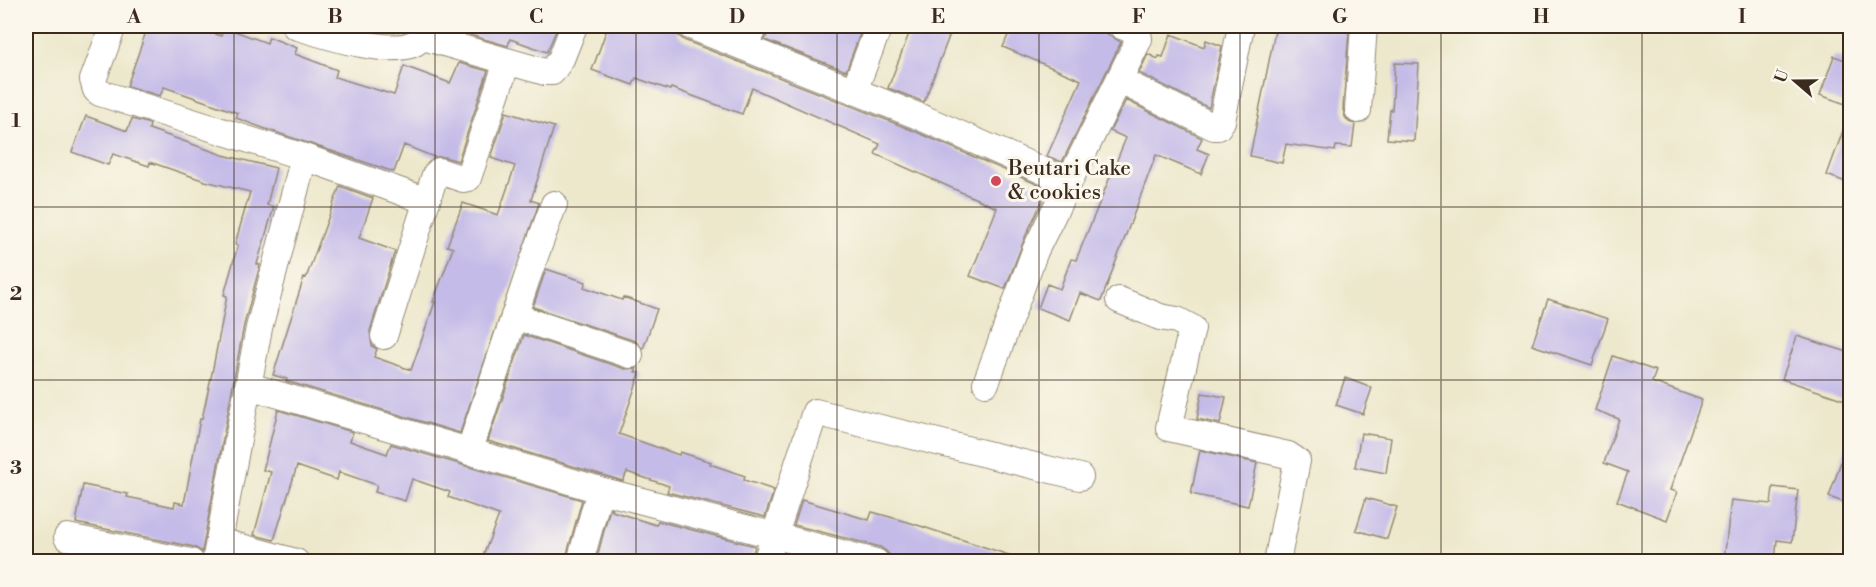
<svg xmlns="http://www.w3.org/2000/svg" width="1876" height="587" viewBox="0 0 1876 587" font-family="'Libre Bodoni',serif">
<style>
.building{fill:#c5bbe8}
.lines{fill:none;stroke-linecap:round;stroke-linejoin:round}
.minor-casing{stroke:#948975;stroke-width:28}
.minor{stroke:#fff;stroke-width:26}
.grid{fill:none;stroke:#3b2a1e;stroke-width:1.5;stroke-opacity:0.55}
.poi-dot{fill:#d1495b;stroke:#fbf7ec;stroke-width:2}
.labels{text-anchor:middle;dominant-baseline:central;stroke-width:6;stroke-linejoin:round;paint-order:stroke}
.poi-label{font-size:21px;fill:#3b2a1e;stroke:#fbf7ec;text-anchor:start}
.neatline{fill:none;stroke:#3b2a1e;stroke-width:2}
.grid-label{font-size:20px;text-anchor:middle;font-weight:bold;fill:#3b2a1e}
</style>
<rect width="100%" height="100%" fill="#fbf7ec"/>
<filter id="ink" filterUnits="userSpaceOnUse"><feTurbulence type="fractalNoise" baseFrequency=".0167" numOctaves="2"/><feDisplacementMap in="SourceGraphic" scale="12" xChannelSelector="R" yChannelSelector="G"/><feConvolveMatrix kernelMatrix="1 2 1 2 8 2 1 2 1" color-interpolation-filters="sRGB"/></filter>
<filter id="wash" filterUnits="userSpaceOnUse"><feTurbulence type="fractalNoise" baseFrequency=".008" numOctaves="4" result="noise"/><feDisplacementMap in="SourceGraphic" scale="24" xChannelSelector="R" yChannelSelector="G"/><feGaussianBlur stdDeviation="1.35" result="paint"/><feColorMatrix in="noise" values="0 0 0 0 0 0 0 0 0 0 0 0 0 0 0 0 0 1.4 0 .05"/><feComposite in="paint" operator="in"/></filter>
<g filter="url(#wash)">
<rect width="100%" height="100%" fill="#ede8cc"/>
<g id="blocks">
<path class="building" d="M148,26H194L221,36L224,27L267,43L269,37L297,48L295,54L337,70L335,77L394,95L404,66L450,83L459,63L488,71L458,161L444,157H434L404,145L394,172L263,128L236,118L238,113L164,87L160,96L127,86Z
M474,26H558L547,52L510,39L508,46L470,35Z
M608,26H675L678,35L684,40L912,130L1048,189L1026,235L1005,289L970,276L997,208L875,154L880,144L752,88L742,114L671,88L670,90L636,78L633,85L592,70Z
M770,26H863L846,71L765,40Z
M912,26H953L924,102L888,88Z
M1012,26H1080L1101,34L1102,31L1121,42L1062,162L1047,156L1081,80L1003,47Z
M1276,26H1307L1349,32L1343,109L1345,117L1349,122L1355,124L1352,147L1336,146L1335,151L1286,144L1282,163L1250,156Z
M1171,34L1204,47L1206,40L1222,46L1209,108L1139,73L1148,54L1158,59L1159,56L1163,57Z
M1834,56L1851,62V106L1820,95Z
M1395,63L1419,64L1414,141L1387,139L1390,110H1392Z
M1126,100L1202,138L1197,149L1209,154L1201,174L1156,155L1101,301L1080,293L1070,320L1038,308L1047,284L1060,289L1071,259L1076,260L1126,138L1110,131Z
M506,112L554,127L531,200L539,203L460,433L286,381L287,379L273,375L304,277L306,278L340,186L373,198L359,238L395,251L370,331L372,346L377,349L374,357L411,370L435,302H433L453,248L447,246L463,203L498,215L515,166L491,158Z
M86,116L127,131L132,119L150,124L149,129L223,155L276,168L267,205L274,207L257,264L260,265L244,325L202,552L194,547L76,523L83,485L128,494L127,497L174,507L175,502L184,504L200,419H202L212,373L227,296L224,295L238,245L235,244L250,192L205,181L150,162L149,166L113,154L108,165L72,152Z
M1848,117L1851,118V184L1827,175Z
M546,269L586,282L584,287L622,300L623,297L657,309L643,349L635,341L533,307Z
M1548,299L1608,319L1592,365L1532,345Z
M524,335L625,369L637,368L635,372L640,373L619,434L679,455L680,452L711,462L710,464L745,476L744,480L774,490L765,517L667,492L669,486L627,472L623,481L488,441Z
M1797,336L1851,353V402L1782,379Z
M1613,356L1656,371L1652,382L1702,400L1670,490L1677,492L1667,520L1617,501L1628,472L1604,463L1619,419L1595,410Z
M1345,378L1372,388L1363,414L1336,405Z
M1202,393L1226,397L1220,424L1197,419Z
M278,410L353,432L350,441L387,454L391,444L582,500L565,561H481L499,515L448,497L450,492L412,479L405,501L375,492L377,485L339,472L337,480L297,466L274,540L254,535L271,472L263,470Z
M1361,433L1391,438L1386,473L1355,467Z
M1847,444H1851V505L1829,497Z
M1200,450L1257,463L1248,506L1191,494Z
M1773,487L1798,490L1792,542L1777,540L1775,561H1724L1731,500L1771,504Z
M1366,498L1397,507L1387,539L1356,530Z
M802,500L869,520L872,512L908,522L1015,557L1014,561H907L890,556L886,551L880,547L794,525Z
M610,508L613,509L612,511L656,525L658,521L755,546L751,561H596Z
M69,553L113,561H67Z"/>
</g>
</g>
<g filter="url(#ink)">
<use href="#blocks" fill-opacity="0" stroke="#948975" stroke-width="1.5"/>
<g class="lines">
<g class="minor-casing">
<path id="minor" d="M113,26L93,80L96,90L100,93L304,157L427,201
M295,26C321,34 390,57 415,43C422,39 426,32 430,26
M690,26L918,116L1069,182
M423,37L545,72H552L561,59L574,26
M746,46L755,26
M1119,80L1214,127H1218L1222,121L1241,26
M854,91L879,26
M1358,110L1364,26
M1119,300L1160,317L1177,320L1192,328L1169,428L1288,455L1297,461L1277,562
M514,316L630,355
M384,336L435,175L439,171L463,179L468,178L507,62
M986,383L1035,251L1139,39L1138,32L1122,26
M249,386L600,490L876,562
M469,452L527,278L554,204
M67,537L191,562
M219,541L296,562
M215,562L259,328L304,157
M580,562L600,490
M766,562L815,412L1080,477"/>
</g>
<use href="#minor" class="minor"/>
</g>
</g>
<path class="grid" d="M234,26V562M435,26V562M636,26V562M837,26V562M1039,26V562M1240,26V562M1441,26V562M1642,26V562M26,207H1850M26,380H1850"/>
<circle class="poi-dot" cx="996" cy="181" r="6"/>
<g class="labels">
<g class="poi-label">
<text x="1008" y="169">Beutari Cake<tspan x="1008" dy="24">&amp; cookies</tspan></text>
</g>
</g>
<rect width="1876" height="587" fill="none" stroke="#fbf7ec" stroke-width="66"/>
<g transform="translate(1795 81) rotate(290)" stroke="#fbf7ec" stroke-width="4.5" paint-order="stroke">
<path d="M0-4.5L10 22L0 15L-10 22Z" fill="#3b2a1e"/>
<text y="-9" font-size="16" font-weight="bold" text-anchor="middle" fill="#3b2a1e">U</text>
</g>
<rect x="33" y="33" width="1810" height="521" class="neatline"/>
<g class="grid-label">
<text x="134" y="23">A</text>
<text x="335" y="23">B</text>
<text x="536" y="23">C</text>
<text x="737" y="23">D</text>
<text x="938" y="23">E</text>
<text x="1139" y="23">F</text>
<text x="1340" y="23">G</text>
<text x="1541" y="23">H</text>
<text x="1742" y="23">I</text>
<text x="16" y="127">1</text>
<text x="16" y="300">2</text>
<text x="16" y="474">3</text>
</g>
</svg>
